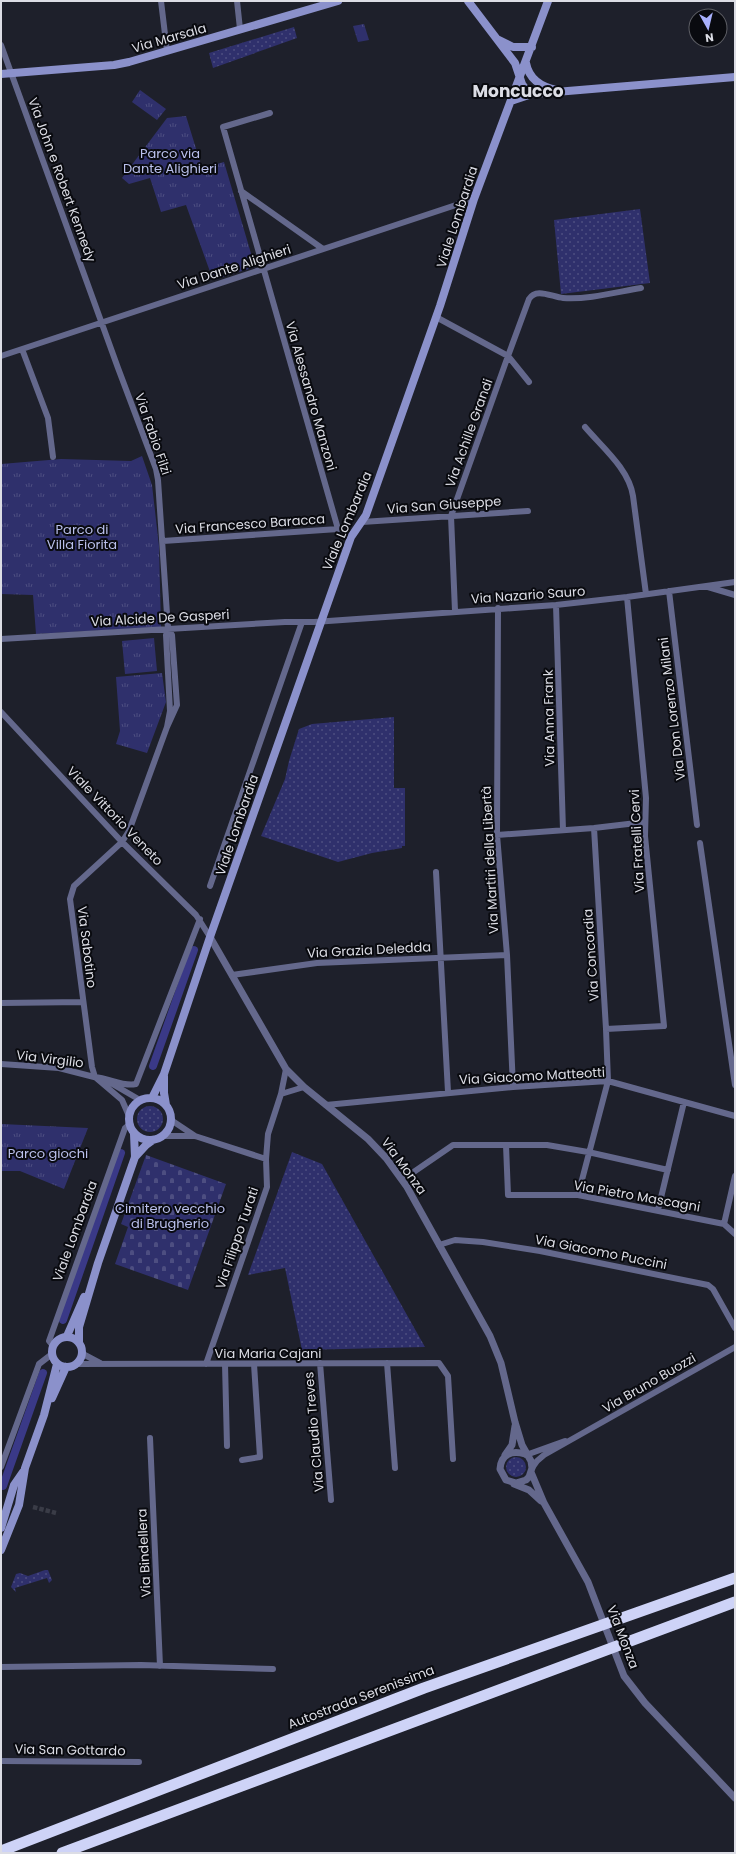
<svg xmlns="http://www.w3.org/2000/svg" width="736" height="1854" viewBox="0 0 736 1854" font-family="Poppins,sans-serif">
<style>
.grass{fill:url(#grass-dots)}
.cemetery{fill:url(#cemetery-stones)}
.park{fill:url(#park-tufts)}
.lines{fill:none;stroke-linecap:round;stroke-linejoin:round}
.canal{stroke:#3a3987;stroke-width:8}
.pedestrian-tunnel{stroke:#3a3c47;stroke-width:4.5;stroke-dasharray:4.5 2;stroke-linecap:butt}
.minor{stroke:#64688c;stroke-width:6}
.tertiary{stroke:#64688c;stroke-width:7}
.secondary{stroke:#8b91cb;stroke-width:8}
.motorway{stroke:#ced3f7;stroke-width:11}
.labels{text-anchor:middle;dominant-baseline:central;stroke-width:4;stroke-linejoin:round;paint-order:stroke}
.street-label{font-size:13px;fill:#dcdde5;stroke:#090a0f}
.park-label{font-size:13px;fill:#bac0ec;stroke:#090a0f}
.district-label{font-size:17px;font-weight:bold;fill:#dcdde5;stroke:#090a0f}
</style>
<defs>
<pattern id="grass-dots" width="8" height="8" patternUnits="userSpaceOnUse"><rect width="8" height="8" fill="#2f306c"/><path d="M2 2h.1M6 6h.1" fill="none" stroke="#4d4e81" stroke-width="1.8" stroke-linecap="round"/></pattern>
<pattern id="cemetery-stones" width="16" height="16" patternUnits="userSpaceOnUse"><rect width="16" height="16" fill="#2f306c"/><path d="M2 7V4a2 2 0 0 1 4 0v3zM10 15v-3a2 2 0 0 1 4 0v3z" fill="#4d4e81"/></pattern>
<pattern id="park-tufts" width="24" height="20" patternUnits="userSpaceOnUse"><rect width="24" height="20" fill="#2f306c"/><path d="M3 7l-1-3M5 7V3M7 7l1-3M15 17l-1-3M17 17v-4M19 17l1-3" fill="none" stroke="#4d4e81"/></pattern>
</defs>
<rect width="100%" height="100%" fill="#1e202b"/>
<path class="grass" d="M294,27L297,38L213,68L209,53Z
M640,209L650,283L561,294L554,220Z
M394,717V788H405V846H402V848L372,853L338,862L261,836L285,779L289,761L299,729L312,724Z
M137 1119a13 13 0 1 1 26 0a13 13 0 1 1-26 0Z
M292,1152L322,1164L425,1347L302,1350L285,1268L248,1275Z
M506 1467a10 10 0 1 1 20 0a10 10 0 1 1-20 0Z
M45,1570H48L52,1580L49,1583L47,1578L15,1588L16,1592L11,1587L16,1574L20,1573L28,1576Z"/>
<path class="cemetery" d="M146,1155L226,1184L188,1290L115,1264L128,1227L121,1224Z"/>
<path class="park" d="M364,24L369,40L358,42L353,26Z
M140,90L166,109L157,120L132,102Z
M186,116L202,168L224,162L255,267L213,280L186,205L161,212L150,178L129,184L122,178L167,118Z
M142,456L152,485L159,546L161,627L36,634L33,595L1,594V464L61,459L131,461Z
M154,638L157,671L125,674L122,641Z
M162,673L166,702L147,753L116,744L120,731L116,677Z
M1,1124L88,1128L64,1189L20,1171H1Z"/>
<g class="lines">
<path class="canal" d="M153,1066L194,950
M63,1320L121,1153
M3,1486L43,1373"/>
<path class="pedestrian-tunnel" d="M33,1507L56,1513"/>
<path class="minor" d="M161,1L167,51
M237,1L240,29
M1,45L118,368L156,469L158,480L168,629L166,635L170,711L167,727
M241,191L323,249
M436,317L508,356L529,299C536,287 552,297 563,298C587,300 617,292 641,288
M22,349L48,418L53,457
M1,356L474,199
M508,356L529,382
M585,427C602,447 629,469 633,496L646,594
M362,522L528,511
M163,541L338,529L223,127L270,113
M708,587L735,595
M669,591L697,825
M556,605L563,830
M498,608L497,835L507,955L513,1087
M455,611L451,516L508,356
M1,639L285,622H314L556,605L627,597L735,582
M1,712L122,842L196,915L210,937
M497,835L594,828L645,822
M700,843L735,1085
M436,872L448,1092
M210,886L302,622
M232,975L317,963L507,955
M1,1003L83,1002
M606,1029L664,1026L645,836L646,798L627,597
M1,1064L59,1068L98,1078
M95,1077C109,1078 123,1087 136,1084L200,919
M109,1082L140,1100
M281,1094L304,1087
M326,1105L513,1087L608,1081L735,1116
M129,1116L122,1100L95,1077L92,1067L70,899L74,886L122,842L129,831L167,727L177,705L172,635L168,629
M171,1120L195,1136
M163,1136H195L266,1159
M506,1145L508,1195H578L724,1224L735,1234
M402,1180L453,1145H547L588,1152L668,1170
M578,1195L608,1081L606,1029L594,828
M658,1210L684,1102
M724,1224L735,1176
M439,1245L455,1240L483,1242L540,1251L708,1285L713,1289L735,1328
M53,1346L49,1341L125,1128L130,1124
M83,1354L100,1363
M320,1363L331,1500
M387,1363L395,1468
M76,1364L439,1363L448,1376L453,1459
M206,1364L267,1187L266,1159L268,1134L281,1094L286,1069
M225,1364L227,1446
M150,1438L160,1666
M526,1455L565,1441
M242,1460L260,1457L254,1364
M1,1467L39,1364L52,1354
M532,1468L537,1461L544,1455L735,1347
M1,1667L141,1665L273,1669
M1,1761L139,1762"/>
<path class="tertiary" d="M210,937L286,1069L304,1087L368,1139L386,1158L407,1187L490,1336L501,1363L515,1422L522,1445L531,1461L532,1468L529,1477L526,1480L516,1483L506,1480L500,1469C501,1454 512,1450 525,1454
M505,1455L512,1445L515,1426
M531,1472L544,1503L588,1582L624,1676L645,1703L735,1798
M514,1484L529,1490L541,1501"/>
<path class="secondary" d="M468,1L515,63L522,84L527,91L532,94
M497,39L513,47H532
M526,63C529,79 541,87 557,90
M1,74L114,65L129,62L338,1
M511,101L532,94L735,77
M164,1076V1093L166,1105
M129 1119a21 21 0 1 1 42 0a21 21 0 1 1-42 0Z
M152,1098L164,1074L210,937L351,537L366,515L440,306L474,199L548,1
M135,1157L146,1145L153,1140
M67,1336L84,1297
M52 1352a15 15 0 1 1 30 0a15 15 0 1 1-30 0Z
M79,1342V1327L98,1263L135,1157L134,1134
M52,1398L66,1367
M1,1528L14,1485L23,1472
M1,1550L19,1505L25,1468L44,1415L57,1364"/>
<path class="motorway" d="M1,1851L424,1688L735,1578
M62,1853L735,1602"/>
</g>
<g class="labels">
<g class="street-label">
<text transform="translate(169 38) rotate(-16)">Via Marsala</text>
<text transform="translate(62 180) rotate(70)">Via John e Robert Kennedy</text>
<text transform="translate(457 217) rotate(-72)">Viale Lombardia</text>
<text transform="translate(234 267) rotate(-18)">Via Dante Alighieri</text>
<text transform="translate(311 396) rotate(74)">Via Alessandro Manzoni</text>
<text transform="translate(469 433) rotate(-70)">Via Achille Grandi</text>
<text transform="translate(153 434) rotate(71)">Via Fabio Filzi</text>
<text transform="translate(444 505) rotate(-4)">Via San Giuseppe</text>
<text transform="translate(347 521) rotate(-67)">Viale Lombardia</text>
<text transform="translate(250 524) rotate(-4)">Via Francesco Baracca</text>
<text transform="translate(528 595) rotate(-4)">Via Nazario Sauro</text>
<text transform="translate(160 618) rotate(-3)">Via Alcide De Gasperi</text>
<text transform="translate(672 709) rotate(-97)">Via Don Lorenzo Milani</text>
<text transform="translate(549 718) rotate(-91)">Via Anna Frank</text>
<text transform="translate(115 816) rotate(46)">Viale Vittorio Veneto</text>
<text transform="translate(237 825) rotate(-71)">Viale Lombardia</text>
<text transform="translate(637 841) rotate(-93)">Via Fratelli Cervi</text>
<text transform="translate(490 860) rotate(-93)">Via Martiri della Libertà</text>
<text transform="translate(87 947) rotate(83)">Via Sabotino</text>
<text transform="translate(369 950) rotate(-3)">Via Grazia Deledda</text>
<text transform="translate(591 955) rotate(-94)">Via Concordia</text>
<text transform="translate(50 1059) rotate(7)">Via Virgilio</text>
<text transform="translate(532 1076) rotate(-3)">Via Giacomo Matteotti</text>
<text transform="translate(404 1166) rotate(54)">Via Monza</text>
<text transform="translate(637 1196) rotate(10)">Via Pietro Mascagni</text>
<text transform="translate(75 1231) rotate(-70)">Viale Lombardia</text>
<text transform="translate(237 1238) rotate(-71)">Via Filippo Turati</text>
<text transform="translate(601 1252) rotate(11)">Via Giacomo Puccini</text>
<text x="268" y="1353">Via Maria Cajani</text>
<text transform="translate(649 1383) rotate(-30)">Via Bruno Buozzi</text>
<text transform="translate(314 1432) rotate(-95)">Via Claudio Treves</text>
<text transform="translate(144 1553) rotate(-93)">Via Bindellera</text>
<text transform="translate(623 1637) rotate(69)">Via Monza</text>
<text transform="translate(361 1697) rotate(-21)">Autostrada Serenissima</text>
<text transform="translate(70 1750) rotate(1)">Via San Gottardo</text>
</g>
<g class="park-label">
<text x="170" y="153">Parco via<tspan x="170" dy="15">Dante Alighieri</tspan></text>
<text x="82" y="529">Parco di<tspan x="82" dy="15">Villa Fiorita</tspan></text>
<text x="48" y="1153">Parco giochi</text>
<text x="170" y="1208">Cimitero vecchio<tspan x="170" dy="15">di Brugherio</tspan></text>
</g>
<g class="district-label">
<text x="518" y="91">Moncucco</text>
</g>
</g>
<rect width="736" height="1854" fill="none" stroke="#dcdde5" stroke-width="4"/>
<g transform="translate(708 28) rotate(172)"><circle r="19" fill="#090a0f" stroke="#5d5e65"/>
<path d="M0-3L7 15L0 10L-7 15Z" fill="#a8b0fc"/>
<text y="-6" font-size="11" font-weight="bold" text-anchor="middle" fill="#dcdde5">N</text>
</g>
</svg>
